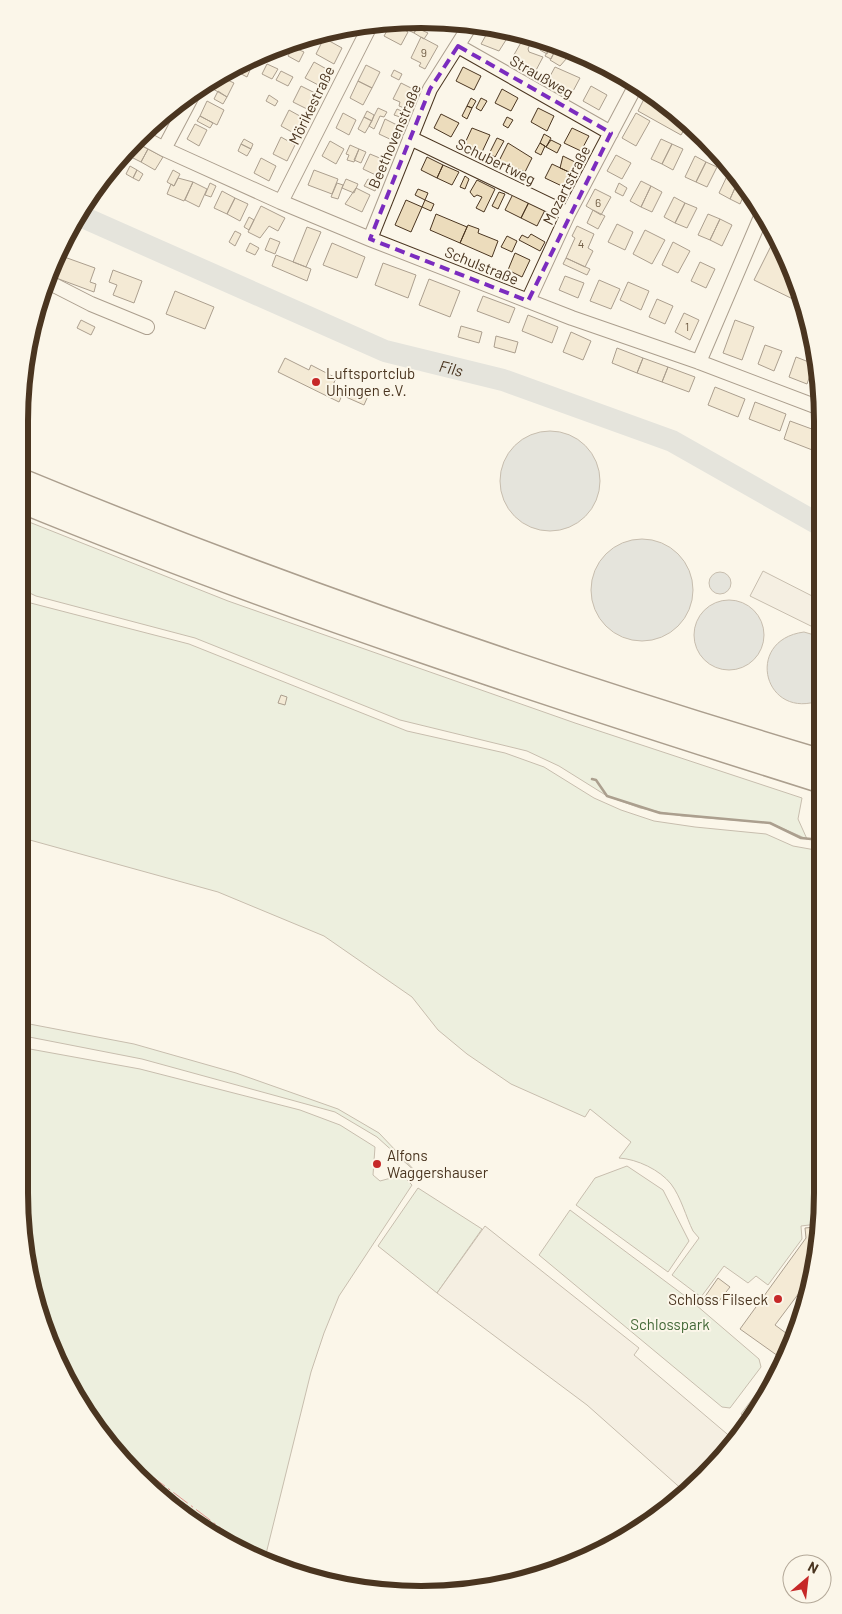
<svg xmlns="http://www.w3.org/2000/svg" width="842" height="1614" viewBox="0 0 842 1614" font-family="Barlow,sans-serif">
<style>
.green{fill:#dce7d0;stroke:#887966}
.parking{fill:#ede7d9;stroke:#887966}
.water{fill:#c9cecd;stroke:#887966}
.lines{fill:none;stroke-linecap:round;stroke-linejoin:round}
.river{stroke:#c9cecd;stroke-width:22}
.building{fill:#ecdcbc;stroke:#4a3520}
.minor-casing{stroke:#4a3520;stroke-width:16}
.highway-casing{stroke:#4a3520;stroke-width:24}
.minor{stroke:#fbf6e9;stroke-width:14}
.highway{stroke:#fbf6e9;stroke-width:21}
.wall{stroke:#4a3520;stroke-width:2.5}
.power{stroke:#c62828;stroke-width:1;stroke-dasharray:18 4 2.5 4;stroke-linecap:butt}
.marked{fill:none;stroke:#7b2cbf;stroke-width:4;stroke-dasharray:10 6;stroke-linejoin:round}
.poi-dot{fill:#c62828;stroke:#fbf6e9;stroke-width:2}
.labels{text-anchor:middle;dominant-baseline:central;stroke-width:4;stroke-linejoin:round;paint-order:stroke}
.number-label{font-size:12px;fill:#725f47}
.street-label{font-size:15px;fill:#4a3520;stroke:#fbf6e9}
.poi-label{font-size:15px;fill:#4a3520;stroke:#fbf6e9;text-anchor:start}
.park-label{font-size:15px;fill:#436837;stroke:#fbf6e9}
.water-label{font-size:16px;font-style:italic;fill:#4a3520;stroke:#fbf6e9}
.rim{fill:none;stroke:#4a3520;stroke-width:6}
</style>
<rect width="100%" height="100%" fill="#fbf6e9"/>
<path class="green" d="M19,518L228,601L575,723L802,798L798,819L807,839L770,823L682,816L640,808L607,796L559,766L527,751L400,720L195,638L36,596L19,588Z
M19,600L189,644L407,731L505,753L544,767L594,798L621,810L654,821L695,827L766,834L793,846L821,851V1226L817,1224L801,1226L802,1239L768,1285L756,1276L748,1283L724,1266L701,1297L672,1275L699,1238L693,1231C686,1217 681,1197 671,1184C660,1170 637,1159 619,1158L631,1142L590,1109L585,1117L511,1084L467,1054L438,1030L412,997L324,936L218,892L19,837Z
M19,1022L134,1044L236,1073L338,1109L379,1133L418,1174L377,1137L335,1112L142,1059L19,1035Z
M19,1047L140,1069L300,1110L340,1125L375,1147L373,1175L380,1181L402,1175L412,1185L339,1296L324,1333L311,1372L265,1558L198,1528L102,1438L40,1323L19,1193Z
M627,1166L663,1190L689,1241L668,1272L576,1205L595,1178Z
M418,1188L482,1229L437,1293L378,1246Z
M570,1210L689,1299L759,1359L761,1367L730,1408L722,1407L539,1255Z
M762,1386L768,1391L747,1419L741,1414Z"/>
<path class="parking" d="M763,571L820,600L821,631L750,596Z
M485,1226L639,1348L634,1355L733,1439L705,1478L685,1492L587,1405L437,1293Z"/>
<path class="water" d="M500 481a50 50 0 1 1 100 0a50 50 0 1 1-100 0Z
M591 590a51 51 0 1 1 102 0a51 51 0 1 1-102 0Z
M709 583a11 11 0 1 1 22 0a11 11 0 1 1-22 0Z
M694 635a35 35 0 1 1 70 0a35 35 0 1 1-70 0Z
M804,632L821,637V700C764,722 743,640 804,632Z"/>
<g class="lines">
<path class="river" id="s1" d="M78,215L385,351L503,380L672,441L820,525"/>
</g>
<path class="building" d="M434,20H452L446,31L432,24Z
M392,22L408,32L401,45L384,36Z
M409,23L417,28L414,33L406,29Z
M417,28L428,33L424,39L414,33Z
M490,28L497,32L499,28L511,32L499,51L481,44Z
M421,37L438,46L425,69L419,66L421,63L411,58Z
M324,38L342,48L334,64L316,54Z
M523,39L530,44L528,49L529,52L543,57L534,74L511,60Z
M543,43L550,47L547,54L540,50Z
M293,47L304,52L299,62L288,56Z
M550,47L555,51L551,59L545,56Z
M564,47L571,50L567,58L560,54Z
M555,51L567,58L560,66L550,60Z
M248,60L253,63L247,77L230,68Z
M314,62L330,71L322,87L305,78Z
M267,64L278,69L272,79L262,74Z
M366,65L380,72L372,88L358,81Z
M463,67L481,76L474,90L456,81Z
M555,67L580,78L572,93L565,89L564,91L548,80Z
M394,70L402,74L399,80L391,76Z
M281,71L293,77L288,86L276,80Z
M219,76L234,83L227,97L213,89Z
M358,81L372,88L363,105L350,98Z
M401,83L415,90L407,109L399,106L400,102L393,99Z
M301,86L319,95L311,111L293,102Z
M591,86L607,95L599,110L583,101Z
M502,89L518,98L511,111L495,103Z
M218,91L227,97L223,104L214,99Z
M269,95L278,101L275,106L266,101Z
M646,95L659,102L657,106L688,123L681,135L638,111Z
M471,98L476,101L472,108L467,106Z
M481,98L487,101L481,111L476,108Z
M207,101L224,110L217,125L200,116Z
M467,106L472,108L467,119L462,116Z
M378,108L387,112L384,117L380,116L374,129L369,126Z
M538,108L554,116L547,131L531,122Z
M397,109L406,113L403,118L394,115Z
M289,110L307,120L299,136L281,126Z
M166,111L172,115L169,120L161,116Z
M367,111L374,115L372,121L364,117Z
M343,113L356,120L349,135L336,128Z
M636,113L650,121L636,146L622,138Z
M441,114L459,123L451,137L434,128Z
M200,116L213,123L210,128L197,121Z
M364,117L372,121L365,133L358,129Z
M507,117L513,120L508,128L503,125Z
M385,119L401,127L394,141L379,134Z
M195,124L207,130L199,146L187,139Z
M472,128L490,135L482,152L465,143Z
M572,128L589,136L581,151L564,143Z
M544,134L551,138L546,147L540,143Z
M281,137L295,145L287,161L273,154Z
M497,138L504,141L495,157L489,154Z
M244,139L253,144L251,149L241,144Z
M661,139L672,144L662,164L651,159Z
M551,140L561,145L557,153L546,147Z
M330,141L344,149L336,164L322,156Z
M134,142L148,149L141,162L127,155Z
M508,143L532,158L525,172L499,161Z
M540,143L545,146L541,155L535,152Z
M241,144L251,149L247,156L238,151Z
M672,144L683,149L673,170L662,164Z
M350,145L359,149L354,162L347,160L349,155L346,154Z
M148,149L163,157L155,170L141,162Z
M359,149L366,152L361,163L354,160Z
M370,154L387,161L380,177L363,169Z
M616,155L631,163L622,179L607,171Z
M563,156L575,162L571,173L560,168Z
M695,156L706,162L696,182L685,177Z
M427,157L443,165L437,178L421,170Z
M261,158L276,166L269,181L254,173Z
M117,160L124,163L118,175L108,169Z
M706,162L717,167L707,187L696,182Z
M552,164L571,173L564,187L545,178Z
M443,165L459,172L452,185L437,178Z
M130,166L137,170L133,178L126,174Z
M137,170L143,174L139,181L133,178Z
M173,170L180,174L174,186L167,182Z
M314,170L338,179L332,194L308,185Z
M728,174L739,179L730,199L719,193Z
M465,176L469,179L465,189L460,187Z
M178,178L193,182L184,201L167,194L171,184L174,186Z
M346,179L358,184L354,193L342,188Z
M368,179L378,184L375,191L364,186Z
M739,179L747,188L740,204L730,199Z
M477,180L495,189L484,212L476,208L482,197L477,195L474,197L470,192Z
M641,181L651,186L641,207L630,201Z
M193,182L207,189L199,207L185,200Z
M210,183L216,186L211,197L205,195Z
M337,183L343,185L338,199L331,197Z
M619,183L627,188L623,196L615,192Z
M651,186L662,192L652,212L641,207Z
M356,188L370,195L362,212L345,204Z
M418,189L428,193L425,200L415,195Z
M595,189L611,197L601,215L586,206Z
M222,191L235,198L227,214L214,208Z
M499,192L505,194L498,209L492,206Z
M513,194L529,202L521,218L505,210Z
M674,197L685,203L675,223L664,217Z
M235,198L248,204L240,221L227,214Z
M406,200L422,207L411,232L395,225Z
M425,200L434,204L431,211L422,207Z
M529,202L545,210L537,226L521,218Z
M685,203L697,208L687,228L675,223Z
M261,206L285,218L278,231L269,226L260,238L248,232Z
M593,210L605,216L598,229L587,223Z
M436,214L467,227L460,243L430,230Z
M708,214L720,219L710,240L698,235Z
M249,217L254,220L249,230L244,227Z
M720,219L732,225L722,246L710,240Z
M617,224L633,232L625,250L608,242Z
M468,225L479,229L478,233L498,241L492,257L460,243Z
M577,226L594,234L588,248L593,251L585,267L566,258L575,238L572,236Z
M307,227L321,232L306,267L293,262Z
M645,230L665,240L652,264L633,254Z
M235,231L241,234L235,246L229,242Z
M531,234L545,242L540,251L519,240L522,235L528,238Z
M507,236L517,241L512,252L501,247Z
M776,236L793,267L803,304L754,280Z
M270,238L280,242L275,254L265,250Z
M673,242L690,251L678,273L662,265Z
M250,243L259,248L255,255L246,251Z
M332,243L365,257L357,278L323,265Z
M515,253L530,260L522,277L508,270Z
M56,254L95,268L90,282L96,284L94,292L48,275Z
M276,255L311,269L307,281L272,266Z
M566,258L590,269L587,275L563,264Z
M700,262L715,269L706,288L691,281Z
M383,263L416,275L408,298L375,285Z
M113,270L142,281L134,303L113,295L117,285L109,282Z
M565,276L584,283L578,298L559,290Z
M429,279L460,291L450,317L419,305Z
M599,280L620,289L611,309L590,301Z
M628,282L649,291L641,310L620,300Z
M175,291L214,307L205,329L166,314Z
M483,296L515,308L509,323L477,311Z
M657,299L673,306L665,324L649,317Z
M684,313L699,320L690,340L675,332Z
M528,315L558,327L552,343L522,331Z
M81,320L95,327L91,335L77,328Z
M735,320L754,327L742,360L723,353Z
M461,326L482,332L479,343L458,337Z
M571,332L591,341L583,360L563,352Z
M496,336L518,342L515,353L494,347Z
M765,345L782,351L774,371L758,364Z
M617,348L643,358L637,373L612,363Z
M796,357L814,364L807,384L789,377Z
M285,358L309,370L311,365L336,378L333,385L344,391L339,402L278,372Z
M643,358L668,367L662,382L637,373Z
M668,367L695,377L689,392L662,382Z
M715,387L745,399L738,417L708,405Z
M350,388L368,396L364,405L346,397Z
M755,402L786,414L780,431L749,419Z
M790,421L820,432V453L784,439Z
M281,695L287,697L285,705L278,703Z
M815,1227L819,1238L814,1273L775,1325L794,1339L785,1361L740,1329L806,1238L805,1228Z
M718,1278L730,1287L715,1306L704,1298Z"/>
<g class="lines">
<g class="minor-casing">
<path id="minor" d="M458,46L611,133
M140,136L164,149L281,202L370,239L572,318L699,362L820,408
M410,138L568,214
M164,149L195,90
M281,202L372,22
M370,239L430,89L471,24
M46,281L91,304L147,327
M528,301L568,214L636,85
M699,362L763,212"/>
</g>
<g class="highway-casing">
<path id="highway" d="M20,479C281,587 550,679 821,760
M19,501C282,609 551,697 821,782"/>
</g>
<use href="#minor" class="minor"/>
<use href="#highway" class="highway"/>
<path class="wall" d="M592,779L596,780L607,796L660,813L770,823L801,838L821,840"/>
<path class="power" d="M105,1441L254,1553"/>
</g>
<path d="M0 0H842V1614H0ZM458,46L611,133L528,301L370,239L430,89Z" fill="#fbf6e9" fill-opacity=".55" fill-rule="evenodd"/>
<path class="marked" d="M458,46L611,133L528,301L370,239L430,89Z"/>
<g class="poi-dot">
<circle cx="316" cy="382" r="5"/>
<circle cx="377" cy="1164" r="5"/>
<circle cx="778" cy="1299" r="5"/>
</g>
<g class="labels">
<g class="number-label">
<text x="424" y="52">9</text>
<text x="598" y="202">6</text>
<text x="581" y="243">4</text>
<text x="687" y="326">1</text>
</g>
<g class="street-label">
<text transform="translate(542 76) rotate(30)">Straußweg</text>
<text transform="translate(311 105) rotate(-64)">Mörikestraße</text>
<text transform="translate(394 136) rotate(-67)">Beethovenstraße</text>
<text transform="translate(496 161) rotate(26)">Schubertweg</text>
<text transform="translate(566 185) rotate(-63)">Mozartstraße</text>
<text transform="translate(482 265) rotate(22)">Schulstraße</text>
</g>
<g class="poi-label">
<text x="326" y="373">Luftsportclub<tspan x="326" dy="17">Uhingen e.V.</tspan></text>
<text x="387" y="1155">Alfons<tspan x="387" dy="17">Waggershauser</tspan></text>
<text x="768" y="1299" text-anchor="end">Schloss Filseck</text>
</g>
<g class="park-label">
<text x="670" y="1324">Schlosspark</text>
</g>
<g class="water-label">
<text stroke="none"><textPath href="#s1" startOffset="404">Fils</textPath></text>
</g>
</g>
<path d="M0 0H842V1614H0ZM421 28H421A393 393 0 0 1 814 421V1193A393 393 0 0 1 421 1586H421A393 393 0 0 1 28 1193V421A393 393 0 0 1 421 28Z" fill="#fbf6e9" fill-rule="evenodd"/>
<path class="rim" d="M421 28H421A393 393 0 0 1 814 421V1193A393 393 0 0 1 421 1586H421A393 393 0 0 1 28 1193V421A393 393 0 0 1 421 28Z"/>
<g transform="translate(807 1579) rotate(28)"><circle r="24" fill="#fbf6e9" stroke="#b4a999"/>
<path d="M0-4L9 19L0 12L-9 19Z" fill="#c62828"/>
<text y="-8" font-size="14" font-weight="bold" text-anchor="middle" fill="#4a3520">N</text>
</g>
</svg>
